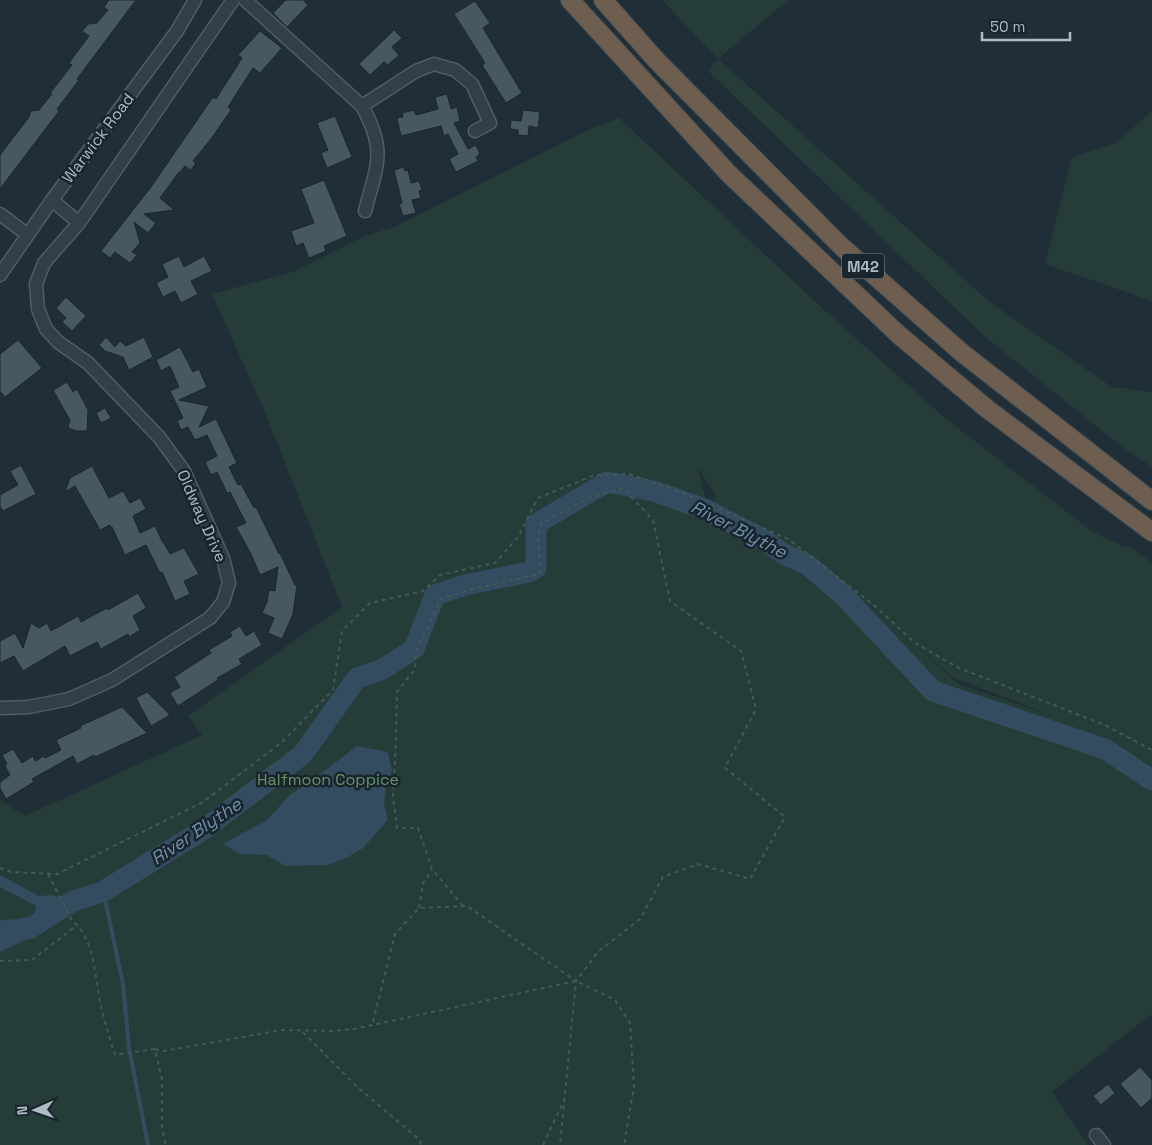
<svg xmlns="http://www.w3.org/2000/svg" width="1152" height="1145" viewBox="0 0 1152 1145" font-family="'Space Grotesk',sans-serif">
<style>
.green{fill:#253c39;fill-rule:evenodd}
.water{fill:#334c5f}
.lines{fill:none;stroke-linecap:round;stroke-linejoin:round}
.stream{stroke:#334c5f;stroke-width:4}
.river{stroke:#334c5f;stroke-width:21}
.building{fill:#485863;stroke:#1b262e}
.minor-casing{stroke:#515d65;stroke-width:15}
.highway-casing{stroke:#3e4a52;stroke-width:20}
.path{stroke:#435958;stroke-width:2;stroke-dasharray:4 4;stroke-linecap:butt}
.minor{stroke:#333f48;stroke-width:12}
.highway{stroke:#6e5e50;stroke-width:18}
.labels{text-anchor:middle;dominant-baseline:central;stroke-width:5;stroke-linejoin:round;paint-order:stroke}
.shield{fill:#19242c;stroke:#818d96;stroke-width:1}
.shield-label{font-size:15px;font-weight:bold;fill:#aebac4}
.street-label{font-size:16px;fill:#aebac4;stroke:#19242c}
.park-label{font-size:16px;fill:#659569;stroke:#19242c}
.water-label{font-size:18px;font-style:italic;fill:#6e90a9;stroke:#19242c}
</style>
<rect width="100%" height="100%" fill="#202e37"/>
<path class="green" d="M662,0H788L718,59L991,303L1112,387L1152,392V467L1121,446L983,335L708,71L718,59Z
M1152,111V301L1045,264L1072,157L1116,143Z
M619,118L820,306L945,418L1093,532L1122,546L1131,547L1152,563V1014L1052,1092L1088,1145H0V800L25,816L202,735L188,716L342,607L264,410L212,294L293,272L365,236L394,227L590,129ZM697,467L715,494L714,524L713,523ZM898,628L952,677L1053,716L958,684Z"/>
<path class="water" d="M357,746L388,752L392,771L386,787L384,803L388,820L363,848L346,858L328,865L285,866L267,855L240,854L223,844L267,820L291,794L311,781Z
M0,875L39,896L52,895L73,901L40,933L0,952V922L34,916L36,906L0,887Z"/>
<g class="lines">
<path class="stream" d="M102,892L106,904L123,984L129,1048L148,1145"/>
<path class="river" d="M0,931L29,929L73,901L102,892L206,828L303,754L357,678L381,670L414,649L435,595L465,585L529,572L536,568V524L607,482L654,491L707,510L762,539L784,554L808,565L843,595L933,691L1105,749L1152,780"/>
</g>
<path class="building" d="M109,0H136L77,79L79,80L57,109L59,111L0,189V155L29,117L31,111L39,110L52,94L50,93L72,65L69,63L89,36L82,31L88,24L97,23L108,10L104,7Z
M286,0H303L308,5L287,27L273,13Z
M475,1L490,23L483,28L522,93L506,103L482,65L485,63L454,14Z
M394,30L402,38L392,47L399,55L388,65L384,62L370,75L359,64Z
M260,31L282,48L260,73L253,68L228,107L231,110L211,139L193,161L196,163L191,170L185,166L180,172H179L160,198L174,210L144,214L156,223L148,233L134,222L140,243L132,252L137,255L130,263L115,252L110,258L101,251L151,187L213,97L216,99L242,58L238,55Z
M447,94L451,109L457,107L460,121L454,123L468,149L476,145L480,154L476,157L478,161L456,172L449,159L458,154L448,134L444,136L441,126L401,136L397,118L403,117L402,113L414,110L416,115L438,109L435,97Z
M523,110L540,112L538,128L529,126L528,136L518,135V130L510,129L511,120L521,121Z
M335,116L352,157L327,168L321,153L328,150L317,123Z
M404,167L405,171L408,170L411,183L419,181L422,190L419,191L421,198L412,200L416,213L403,216L399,204L402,203L394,170Z
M324,180L347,236L324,246L326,251L309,258L303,243L296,246L291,231L314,223L301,189Z
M179,256L184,267L204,256L212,271L191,281L198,294L181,303L175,291L163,297L156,283L168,277L162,264Z
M66,297L86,316L72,331L62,322L66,318L56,308Z
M106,337L115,347L120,341L126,346L144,337L153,357L129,370L123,357L105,351L99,345Z
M18,340L42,368L5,397L0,391V354Z
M180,347L193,372L199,369L207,387L179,400L209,406L199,427L216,419L237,463L229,467L238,485L241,484L254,508L256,507L279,554V551L295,585H297L293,614L282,639L268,633L274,618L262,613L267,602L269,590L275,591L278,567L260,575L250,552L236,527L246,523L230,492L227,493L217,472L211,475L205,462L217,456L207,435L195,440L188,427L181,430L177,421L183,418L170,391L179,387L170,366L161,371L156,360Z
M67,382L73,392L77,389L88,410L87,431H77L70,429L68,426L70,420L53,390Z
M105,408L111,418L101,423L96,413Z
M21,465L36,494L3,511L0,506V495L18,485L10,471Z
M92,466L109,498L123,491L130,503L140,498L146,509L133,516L140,533L155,526L163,543H164L170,554L184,548L199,574L184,581L190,594L175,601L162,572L160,573L146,545L125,555L112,527L111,528L110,525L100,530L75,486L65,492L70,478Z
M138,593L146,608L133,616L140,630L129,637L128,634L101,649L97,642L70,656L65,646L23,671L14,656L0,663V641L15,633L23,648L31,623L39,628L47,623L51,631L78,616L81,622L107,608L108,610Z
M240,626L246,636L254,631L262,645L239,659L242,664L217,678L218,680L178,706L170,693L180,687L174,677L211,653L209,650L232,636L230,632Z
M147,692L170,715L151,726L136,698Z
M122,707L147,733L95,757L94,755L77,764L73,756L32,779L34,782L6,799L0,788V782L10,775L5,766L7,764L2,755L13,749L22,763L33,756L35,761L44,756L45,758L61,750L56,740L81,728L80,726Z
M1140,1067L1152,1080V1098L1141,1108L1120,1084Z
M1108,1084L1115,1093L1101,1105L1093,1096Z"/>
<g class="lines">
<g class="minor-casing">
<path id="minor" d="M245,0L362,106L416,71L434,64L455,70L472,84L490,123L475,131
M362,106C387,151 377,165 365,211
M0,214L28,235
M79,223L233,0
M0,275L52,200L177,31L195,0
M0,708L29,707L69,699L112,680L210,618L223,602L229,583L223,558L184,471L159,437L88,363L58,342L46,329L38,309L36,284L44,263L79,223L52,200
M1096,1135L1104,1145"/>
</g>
<g class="highway-casing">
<path id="highway" d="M570,0L729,174L899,335L986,408L1152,532
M603,0L657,61L842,247L961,352L1152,501"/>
</g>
<path class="path" d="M0,868L11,872L57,874L203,802L281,743L333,690L342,631L370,603L423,591L440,575L495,563L518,537L538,498L595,475L629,474L686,494L788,539L875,606L915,643L959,668L1105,725L1152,750
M48,874L72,921C95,937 95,981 101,1006C105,1023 110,1039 115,1055L155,1049L162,1080V1129L166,1145
M463,906L432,869L418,828H397L393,797L396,739L397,692L415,669L416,652L441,599L472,589L540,574L538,535L542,523L587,499L623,488L653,520L670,601L741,651L756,709L725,768L785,817L750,879L698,864L663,877L640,919L599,951L576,981
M419,908L423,883L432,870
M0,961L32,960L77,925
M373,1022L395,934L419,908L467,906L576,981L560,1145
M303,1032L356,1086L420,1140L421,1145
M155,1049L164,1051L282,1030L332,1031L354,1029L576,981L615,1000L630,1023L634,1086L624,1145
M543,1145L565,1098"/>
<use href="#minor" class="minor"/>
<use href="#highway" class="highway"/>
</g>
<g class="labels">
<rect class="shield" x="842" y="253.5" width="42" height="25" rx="4"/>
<g class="shield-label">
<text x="863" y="266">M42</text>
</g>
<g class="street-label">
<text transform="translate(98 138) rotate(-53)">Warwick Road</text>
<text transform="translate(202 516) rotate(66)">Oldway Drive</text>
</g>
<g class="park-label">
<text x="328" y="779">Halfmoon Coppice</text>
</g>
<g class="water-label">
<text transform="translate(739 529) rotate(27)">River Blythe</text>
<text transform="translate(196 831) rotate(-34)">River Blythe</text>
</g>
</g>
<g transform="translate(35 1110) rotate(268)" stroke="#19242c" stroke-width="4" paint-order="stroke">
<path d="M0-4L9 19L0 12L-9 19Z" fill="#aebac4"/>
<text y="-8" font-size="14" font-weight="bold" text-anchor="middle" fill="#aebac4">N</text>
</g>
<path d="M982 32v8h88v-8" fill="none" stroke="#aebac4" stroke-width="2.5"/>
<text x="990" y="32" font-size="15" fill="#aebac4" stroke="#19242c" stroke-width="4" paint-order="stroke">50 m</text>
</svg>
